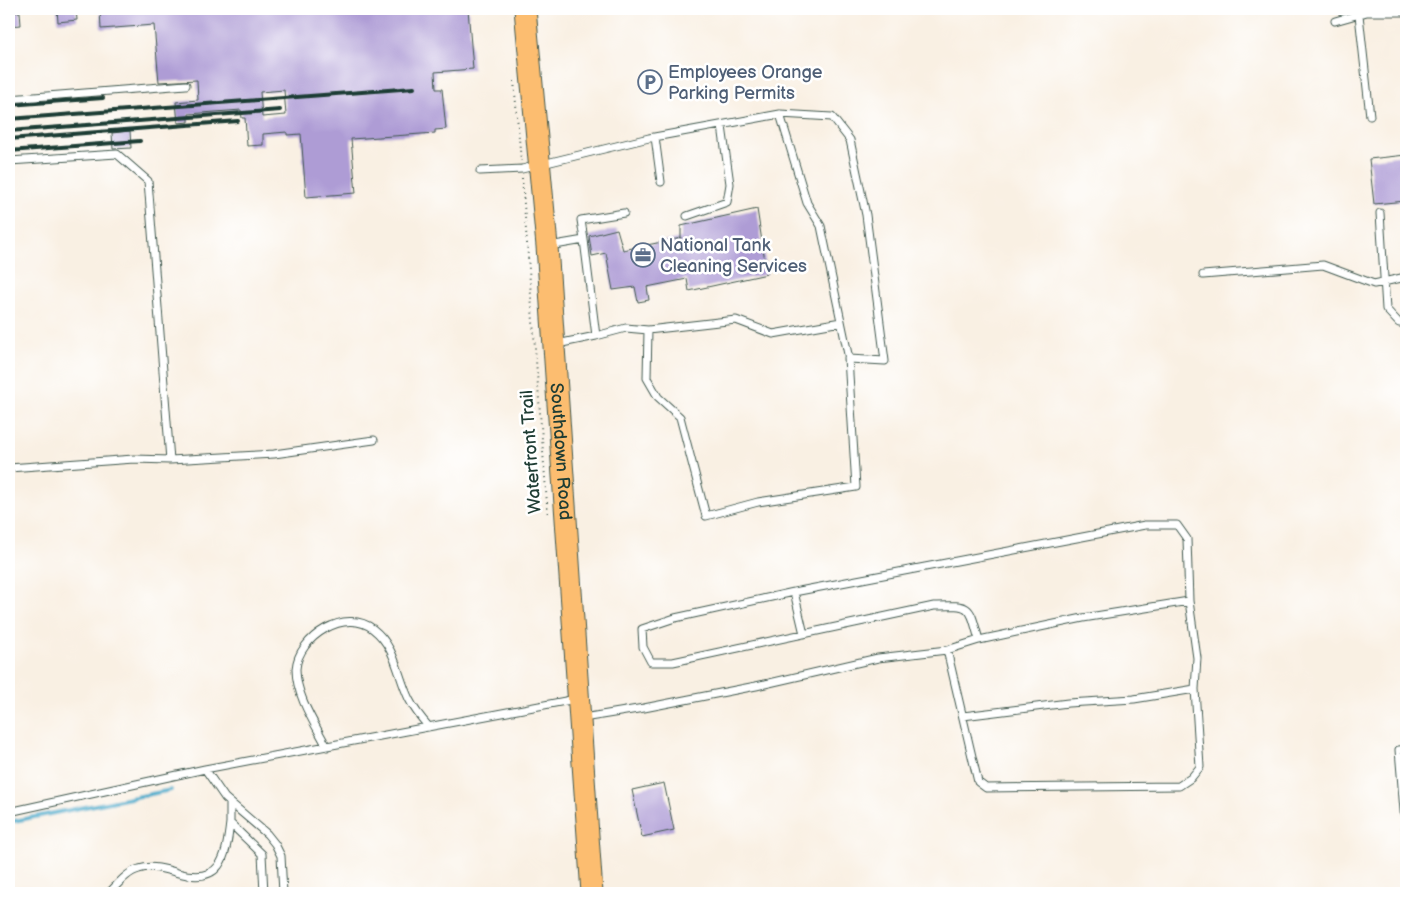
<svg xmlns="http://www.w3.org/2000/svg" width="1415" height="902" viewBox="0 0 1415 902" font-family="'Balsamiq Sans',sans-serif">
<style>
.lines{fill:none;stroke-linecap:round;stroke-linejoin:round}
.stream{stroke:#4babca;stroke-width:4}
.building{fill:#ae9cd5;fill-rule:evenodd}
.service-casing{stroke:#40584e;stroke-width:9}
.primary-casing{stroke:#40584e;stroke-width:23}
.path{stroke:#40584e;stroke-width:2;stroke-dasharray:1 4;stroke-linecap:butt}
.service{stroke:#fff;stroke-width:7}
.primary{stroke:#fcbd6f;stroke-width:21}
.rail{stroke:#1f3d34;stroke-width:4}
.labels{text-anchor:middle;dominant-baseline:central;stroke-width:5;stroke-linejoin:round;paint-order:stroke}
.service-label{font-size:18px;fill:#4e5e75;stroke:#fff;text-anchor:start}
.street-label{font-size:18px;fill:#1f3d34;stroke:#fff}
</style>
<rect width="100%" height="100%" fill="#fff"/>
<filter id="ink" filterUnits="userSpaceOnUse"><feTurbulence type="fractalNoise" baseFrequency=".02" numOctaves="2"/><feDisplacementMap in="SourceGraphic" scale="10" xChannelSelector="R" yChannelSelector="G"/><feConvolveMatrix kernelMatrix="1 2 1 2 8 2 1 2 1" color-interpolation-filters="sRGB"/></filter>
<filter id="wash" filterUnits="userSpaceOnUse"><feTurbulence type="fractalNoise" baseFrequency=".0096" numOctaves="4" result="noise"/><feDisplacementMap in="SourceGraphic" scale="20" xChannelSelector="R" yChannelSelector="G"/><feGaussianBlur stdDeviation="1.12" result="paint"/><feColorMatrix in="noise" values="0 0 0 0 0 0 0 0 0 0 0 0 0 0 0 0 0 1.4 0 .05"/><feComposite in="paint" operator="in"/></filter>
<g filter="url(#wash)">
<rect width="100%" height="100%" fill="#f9f0e3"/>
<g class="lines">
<path class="stream" d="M9,822L171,790"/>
</g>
<g id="blocks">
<path class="building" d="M57,9H76L77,20L58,22Z
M100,9H468L473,69L435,72L436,89H442L446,129L435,130V133L351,139L356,193L306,197L301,134L287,135V132L263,134V145L247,146L245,118H242L241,110L189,114V122L178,123L176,102L198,100L197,80L159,82L154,25L101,29ZM284,90L286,115L262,117L260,92Z
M20,12L21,25L9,26V13Z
M130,131L131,148L113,149L112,133Z
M1406,155V201L1374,204L1369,159Z
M757,209L767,274L689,291L687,279L647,287L649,300L638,302L635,287L613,290L606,253L592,256L589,236L617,229L623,250L681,238V226Z
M664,783L674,830L642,837L632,790Z"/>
</g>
</g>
<g filter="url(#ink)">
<use href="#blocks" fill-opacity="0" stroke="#40584e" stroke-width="1"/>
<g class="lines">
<g class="service-casing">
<path id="service" d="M1359,15L1370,116
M1335,21L1367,12H1406
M9,99L186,85
M655,137L661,182
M9,161L117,154L148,181L170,460
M480,171L522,169L649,138L780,114L832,117L850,140L866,215L885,361L849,359L821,226L807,203L780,114
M1380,213L1386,309L1399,323H1406
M687,216L727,202L730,184L722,126
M584,240L581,220L624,213
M549,246L584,240L596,336L557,344
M1203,275L1323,265L1374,284L1406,277
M841,322L773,334L736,320L648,330L647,378L658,397L680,417L706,516L758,502L856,487L848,358
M596,336L626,328L648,330
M9,468L134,459L170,460L274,454L374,440
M794,592L804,634
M947,650L978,782L986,788L1179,786L1191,778L1200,767L1195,689L1197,658L1189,601L1187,539L1177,525H1145L794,592L675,618L642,629L643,647L651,662H673L934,606C972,605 969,604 979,640
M963,716L1068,703L1134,699L1195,689
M583,718L644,708L756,686L878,658L947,650L979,640L1083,618L1189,601
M327,747C315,724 296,696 296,669C298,637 346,607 373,629C396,647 397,674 409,699C414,709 421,718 429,727
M1406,749L1399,750L1406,835
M205,769L576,699
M230,803V823L262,854L264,893
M9,812L205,769L225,798L267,834L275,844L281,856L283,893
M109,893C118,884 127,872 139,869C152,865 165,869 178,873C221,885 226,858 230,823"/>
</g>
<g class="primary-casing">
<g id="primary">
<path id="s1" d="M525,9L547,246L592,893"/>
</g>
</g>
<path class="path" d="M514,81L521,161
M522,178L548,517"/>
<use href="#service" class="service"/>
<use href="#primary" class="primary"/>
<path class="rail" d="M9,105L103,98
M9,119L414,88
M9,131L280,110
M9,139L238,121
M9,151L140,141"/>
</g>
</g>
<defs>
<g id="parking-ring" transform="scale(1.25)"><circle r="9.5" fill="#fff" stroke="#5c6f8a" stroke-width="1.5"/><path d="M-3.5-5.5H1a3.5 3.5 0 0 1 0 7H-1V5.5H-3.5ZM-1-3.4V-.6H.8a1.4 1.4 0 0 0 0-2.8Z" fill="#5c6f8a"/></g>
<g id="office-ring" transform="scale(1.25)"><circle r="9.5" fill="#fff" stroke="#5c6f8a" stroke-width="1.5"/><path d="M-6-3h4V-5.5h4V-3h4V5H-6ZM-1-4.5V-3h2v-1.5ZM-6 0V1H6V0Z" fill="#5c6f8a"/></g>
</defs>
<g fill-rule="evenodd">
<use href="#parking-ring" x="650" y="82"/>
<use href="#office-ring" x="643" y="255"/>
</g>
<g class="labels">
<g class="service-label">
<text x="668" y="72">Employees Orange<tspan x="668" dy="21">Parking Permits</tspan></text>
<text x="660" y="245">National Tank<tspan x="660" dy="21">Cleaning Services</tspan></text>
</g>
<g class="street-label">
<text stroke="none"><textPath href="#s1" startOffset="444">Southdown Road</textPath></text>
<text transform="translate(531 452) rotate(-94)">Waterfront Trail</text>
</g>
</g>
<rect width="1415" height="902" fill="none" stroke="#fff" stroke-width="30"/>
</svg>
